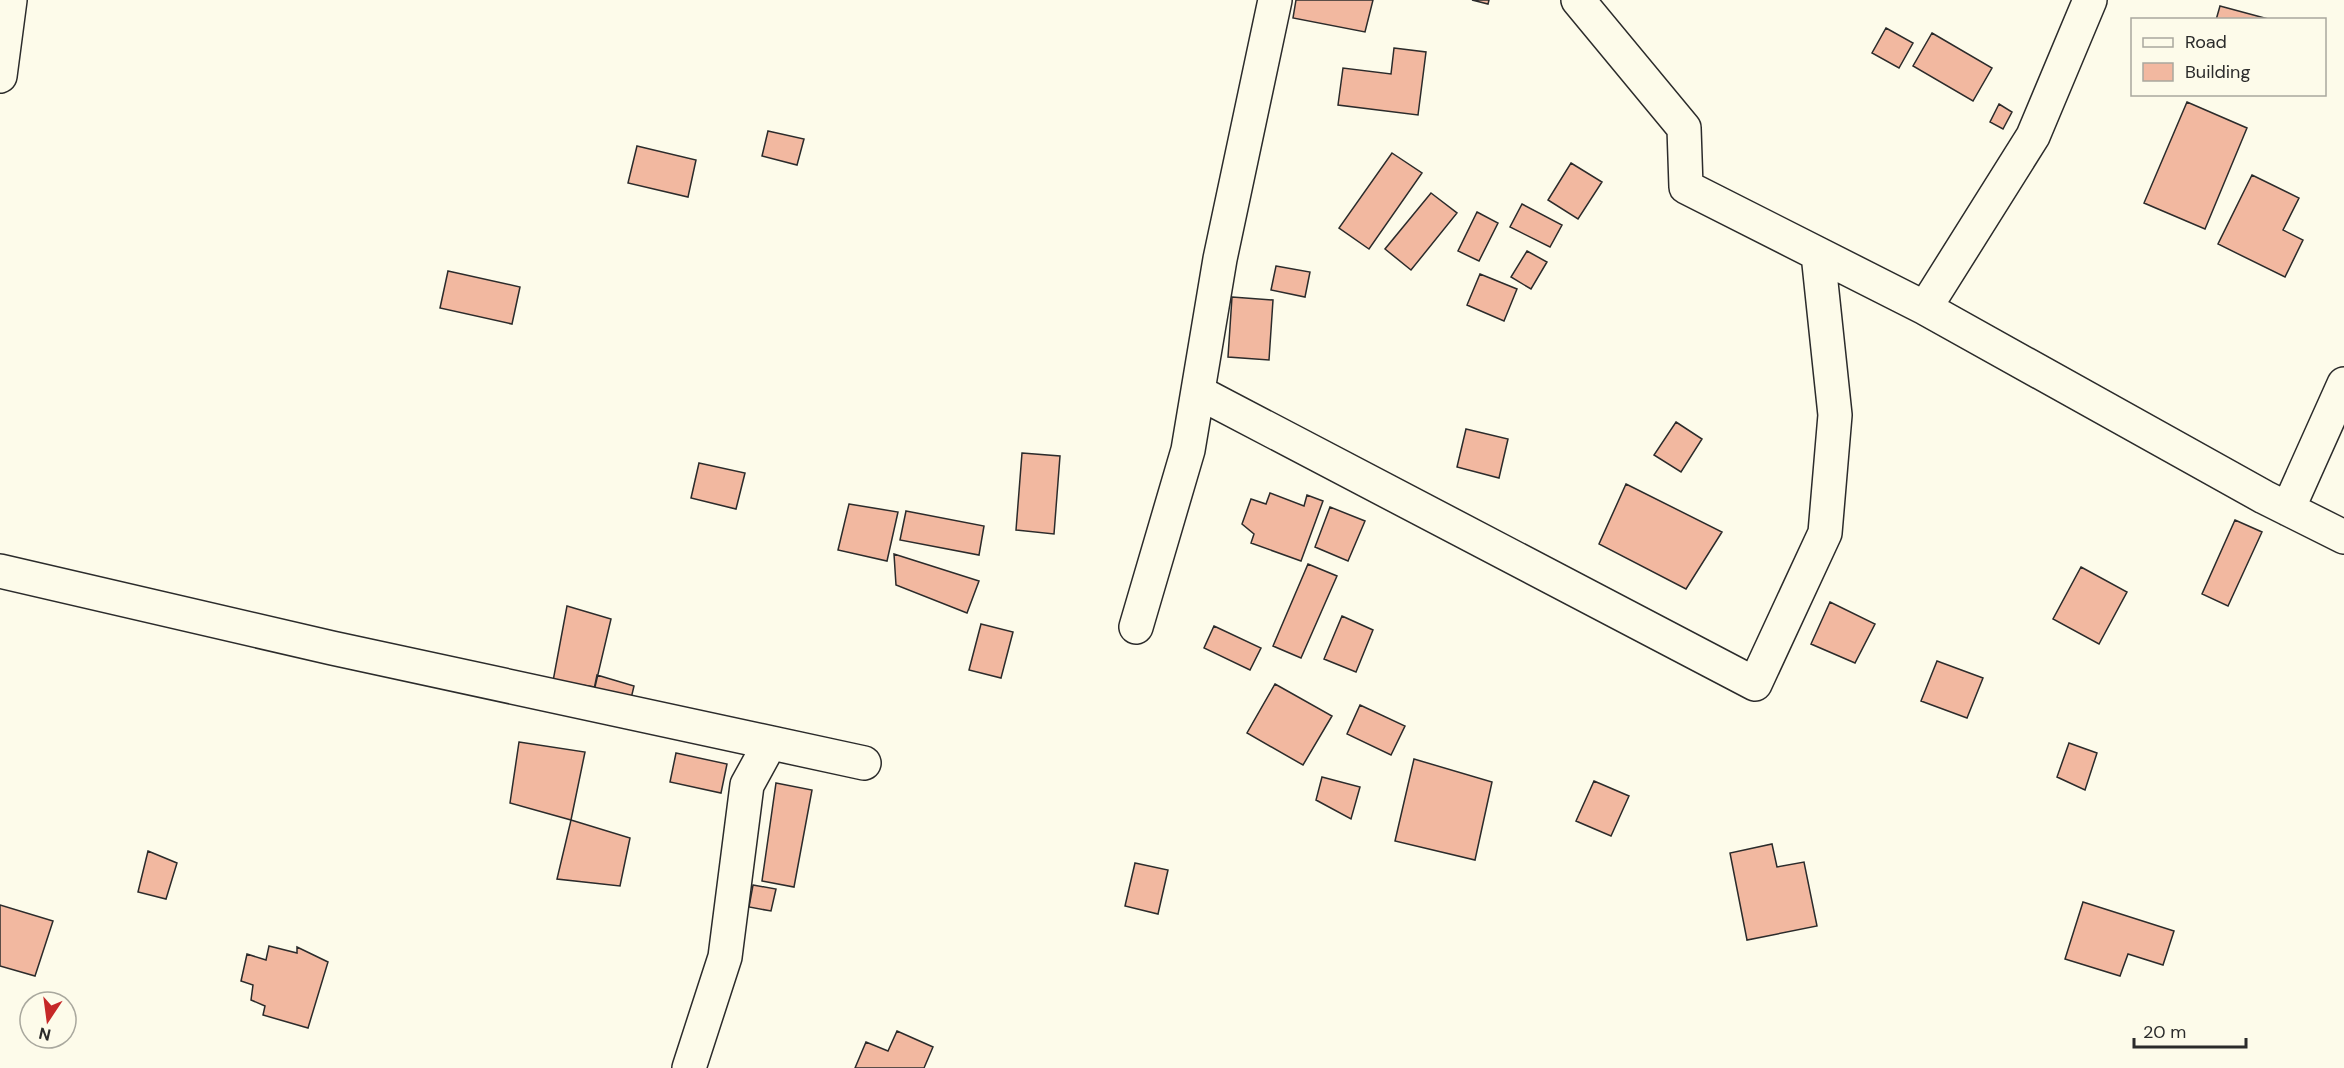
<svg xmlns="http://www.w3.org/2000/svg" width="2344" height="1068" viewBox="0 0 2344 1068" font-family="'DM Sans',sans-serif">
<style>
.building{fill:#f2b8a0;stroke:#2b2b2b;stroke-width:1.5}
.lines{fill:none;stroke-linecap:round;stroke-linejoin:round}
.minor-casing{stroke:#2b2b2b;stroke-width:36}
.minor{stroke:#fdfbea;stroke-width:33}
</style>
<rect width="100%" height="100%" fill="#fdfbea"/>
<path class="building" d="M1296,0H1373L1365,32L1293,18Z
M1472,0H1489L1488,4Z
M2220,6L2272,20H2216Z
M1886,28L1913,43L1899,68L1872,53Z
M1932,33L1992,68L1973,101L1913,66Z
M1394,48L1426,52L1418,115L1338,105L1343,68L1391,74Z
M2187,102L2247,128L2205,229L2144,203Z
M1999,104L2012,112L2003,129L1990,122Z
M768,131L804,139L797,165L762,156Z
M637,146L696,160L688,197L628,183Z
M1392,153L1422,173L1369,249L1339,228Z
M1571,163L1602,182L1578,219L1548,200Z
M2252,175L2299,198L2283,230L2303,240L2285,277L2218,244Z
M1431,193L1457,213L1411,270L1385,249Z
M1522,204L1562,225L1550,247L1510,227Z
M1477,212L1498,223L1479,261L1458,251Z
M1527,251L1547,262L1531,289L1511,277Z
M1276,266L1310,272L1305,297L1271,290Z
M448,271L520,287L512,324L440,308Z
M1480,274L1517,289L1504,321L1467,305Z
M1232,297L1273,300L1269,360L1228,357Z
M1676,422L1702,439L1681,472L1654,455Z
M1466,429L1508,439L1499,478L1457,467Z
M1022,453L1060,456L1054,534L1016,530Z
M699,463L745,473L736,509L691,498Z
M1626,484L1722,532L1686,589L1599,544Z
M1270,493L1304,506L1307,495L1323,501L1301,561L1251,543L1254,534L1242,524L1251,499L1266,504Z
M849,504L898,512L887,561L838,550Z
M1330,507L1365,521L1348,561L1315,547Z
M906,511L984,526L979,555L900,540Z
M2235,520L2262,532L2228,606L2202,594Z
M894,554L979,581L967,613L896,585Z
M1308,564L1337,576L1301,658L1273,646Z
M2081,567L2127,592L2099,644L2053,619Z
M1830,602L1875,624L1855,663L1811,644Z
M567,606L611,619L595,687L553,681Z
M1342,616L1373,630L1356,672L1324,659Z
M981,624L1013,632L1001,678L969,670Z
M1214,626L1261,648L1250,670L1204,648Z
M1937,661L1983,678L1967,718L1921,701Z
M597,675L634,686L629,707L592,699Z
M1275,684L1332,716L1303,765L1247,733Z
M1360,705L1405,726L1391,755L1347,734Z
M519,742L585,752L571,820L510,803Z
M2069,743L2097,753L2085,790L2057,777Z
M676,753L727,764L721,793L670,782Z
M1414,759L1492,782L1475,860L1395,841Z
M1322,777L1360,787L1351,819L1316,800Z
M1594,781L1629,796L1611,836L1576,821Z
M776,783L812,790L794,887L762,881Z
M571,820L630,838L620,886L557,879Z
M1772,844L1777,867L1804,862L1817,926L1747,940L1730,853Z
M148,851L177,863L166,899L138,892Z
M1135,863L1168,870L1158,914L1125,906Z
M753,885L776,889L771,911L749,907Z
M2083,902L2174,931L2163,965L2128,954L2120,976L2065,959Z
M0,905L53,921L35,976L0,966Z
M269,946L297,953V947L328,962L308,1028L263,1015L265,1006L251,1000L253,985L241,981L247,954L266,960Z
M897,1031L933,1047L924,1068H855L866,1042L888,1051Z"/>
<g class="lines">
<g class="minor-casing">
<path id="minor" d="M1578,0L1684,128L1686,187L1925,308L2264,497L2344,537
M0,76L10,0
M1925,308L2033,136L2090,0
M1198,392L1755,684L1825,533L1835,415L1818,254
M2288,509L2344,384
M0,571L332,648L864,763
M1136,627L1188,450L1220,259L1275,0
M689,1068L725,957L747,785L770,743"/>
</g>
<use href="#minor" class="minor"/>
</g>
<rect x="2131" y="18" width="195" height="78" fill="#fdfbea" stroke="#a9a89e" stroke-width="1.5"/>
<rect x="2143" y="38" width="30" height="9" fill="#fdfbea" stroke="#a9a89e" stroke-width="1.5"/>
<text x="2185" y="48" font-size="18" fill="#2b2b2b">Road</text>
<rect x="2143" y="63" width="30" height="18" fill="#f2b8a0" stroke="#a9a89e" stroke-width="1.5"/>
<text x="2185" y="78" font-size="18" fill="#2b2b2b">Building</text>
<g transform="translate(48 1020) rotate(193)"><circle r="28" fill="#fdfbea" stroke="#a9a89e" stroke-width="1.5"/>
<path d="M0-4.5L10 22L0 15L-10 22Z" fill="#c62828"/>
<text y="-9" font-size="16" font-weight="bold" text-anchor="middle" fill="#2b2b2b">N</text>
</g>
<path d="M2134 1038v9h112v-9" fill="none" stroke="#2b2b2b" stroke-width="3"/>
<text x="2143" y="1038" font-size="18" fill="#2b2b2b" stroke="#fdfbea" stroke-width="4.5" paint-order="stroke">20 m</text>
</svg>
